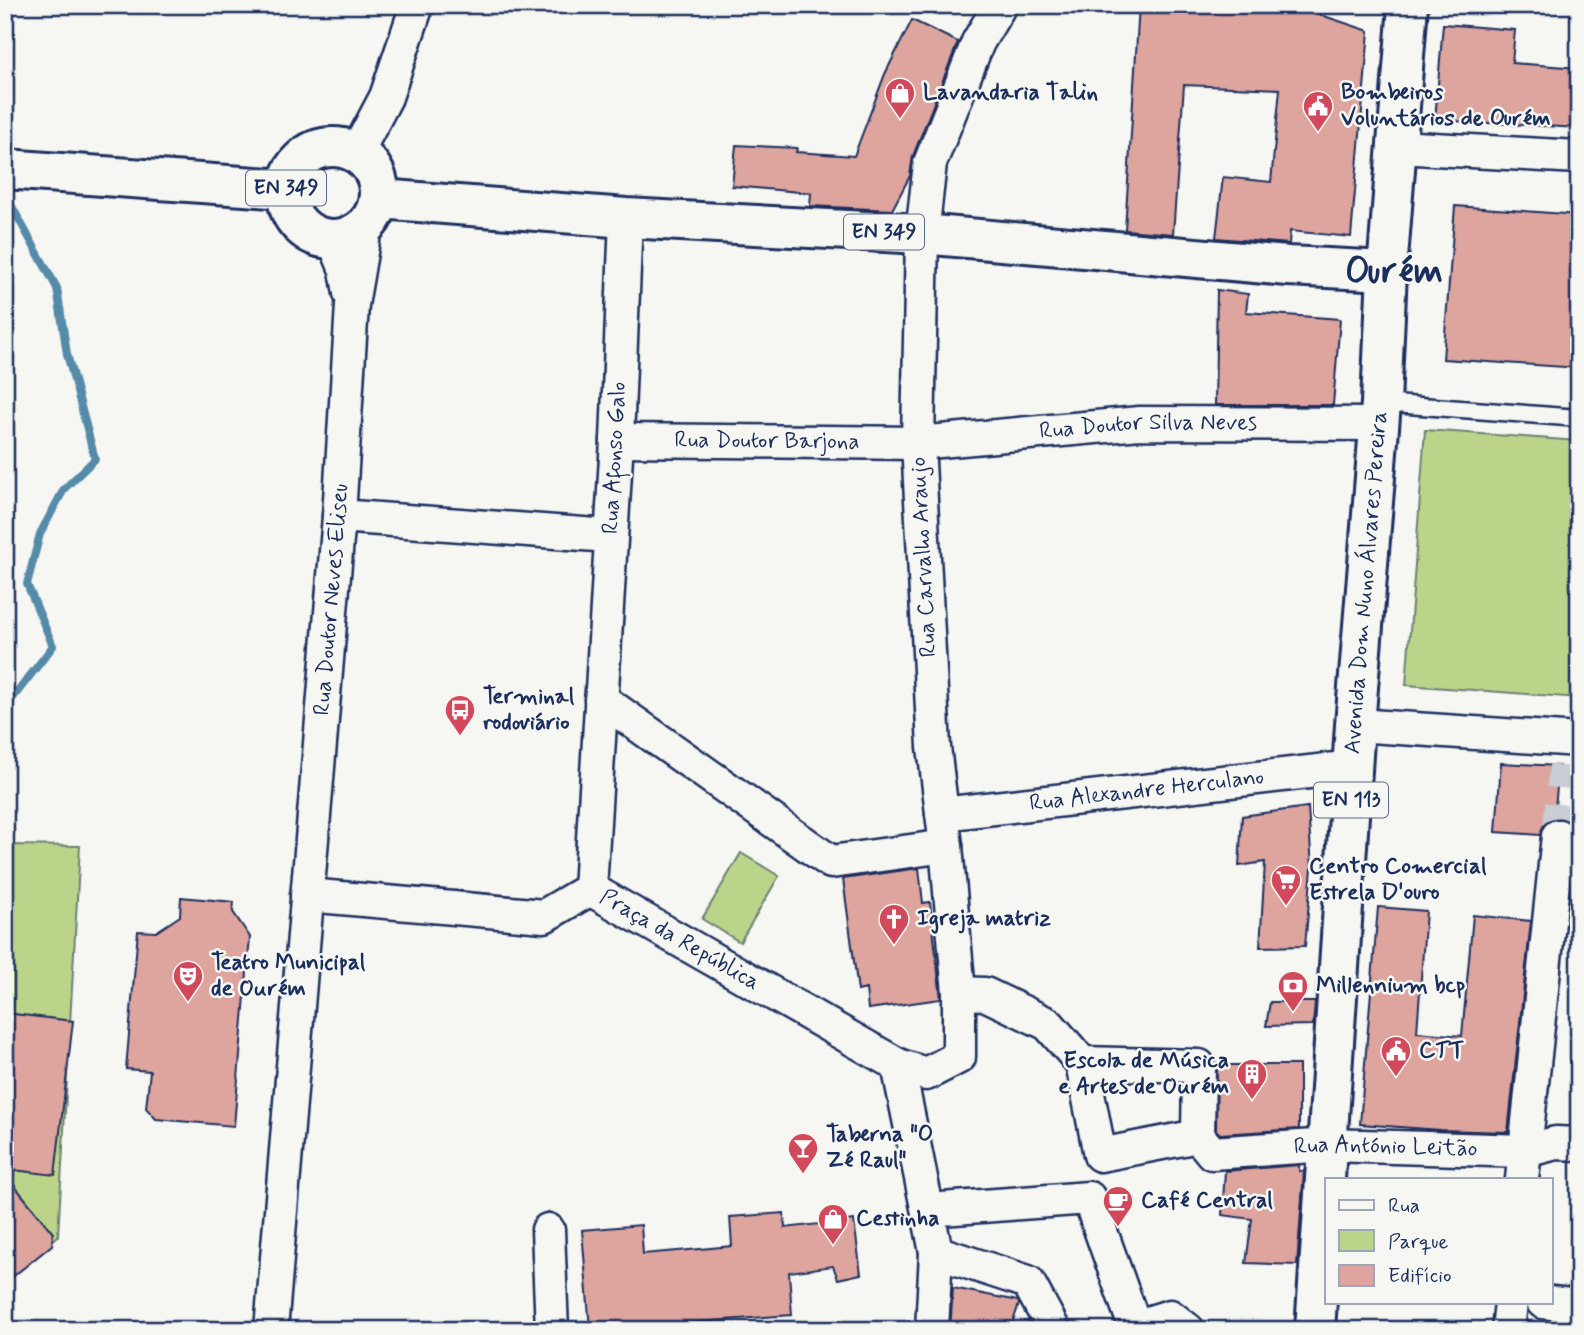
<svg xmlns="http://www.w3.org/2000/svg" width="1584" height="1335" viewBox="0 0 1584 1335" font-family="Mynerve,sans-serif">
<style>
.green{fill:#bcd48a;stroke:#6c8274;stroke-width:2}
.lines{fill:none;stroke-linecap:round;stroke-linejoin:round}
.stream{stroke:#558ba9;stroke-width:8}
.building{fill:#dea49e;stroke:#1b2f5e;stroke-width:2}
.street-tunnel{stroke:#caced4;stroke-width:32;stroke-dasharray:32 16;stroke-linecap:butt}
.lane-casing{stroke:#1b2f5e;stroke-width:21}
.street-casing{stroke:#1b2f5e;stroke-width:37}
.primary-casing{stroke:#1b2f5e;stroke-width:44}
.lane{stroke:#f6f6f2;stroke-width:16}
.street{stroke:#f6f6f2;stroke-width:32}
.primary{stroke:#f6f6f2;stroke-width:38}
.labels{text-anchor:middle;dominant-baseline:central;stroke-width:5;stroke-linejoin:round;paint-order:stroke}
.shield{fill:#f6f6f2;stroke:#5d6b8a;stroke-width:2}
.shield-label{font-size:21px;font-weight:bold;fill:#1b2f5e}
.poi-label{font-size:23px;font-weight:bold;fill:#1b2f5e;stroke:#f6f6f2;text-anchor:start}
.street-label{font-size:23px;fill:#1b2f5e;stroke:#f6f6f2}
.town-label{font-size:37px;font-weight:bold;fill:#1b2f5e;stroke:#f6f6f2}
</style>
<rect width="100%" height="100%" fill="#f6f6f2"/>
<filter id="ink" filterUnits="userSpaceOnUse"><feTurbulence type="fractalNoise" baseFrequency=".0143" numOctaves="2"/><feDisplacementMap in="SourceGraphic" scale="14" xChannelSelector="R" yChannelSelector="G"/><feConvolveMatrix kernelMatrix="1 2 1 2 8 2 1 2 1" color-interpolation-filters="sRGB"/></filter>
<g filter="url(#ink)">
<path class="green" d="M1425,430L1579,441V698L1406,685Z
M5,845L80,846L58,1236L5,1282Z
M741,853L779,876L740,942L702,919Z"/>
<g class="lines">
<path class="stream" d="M5,194L57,288L67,354L95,459L64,489L40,534L27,584L53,646L5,708"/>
</g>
<path class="building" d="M1139,5H1291L1369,31L1351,237L1290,231L1289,244L1216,238L1223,177L1271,182L1280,89L1184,85L1173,234L1125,230Z
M912,20L958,42L913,156L910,176L892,210L810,206L811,193L732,186L736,145L797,148L796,152L854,156L885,74Z
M1443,24L1515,30L1512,63L1579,68V128L1435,120Z
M1455,206L1579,215V368L1443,359Z
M1217,290L1248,294L1246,312L1340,319L1333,405H1215Z
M1501,763L1559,766L1554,819L1544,825L1540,835L1496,832Z
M1308,807L1312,868L1305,946L1260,947L1265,862L1239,866L1242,816Z
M919,868L923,903L930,902L941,999L868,1009L866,989L858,991L843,879Z
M181,897L234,902L233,912L250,937L234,1126L156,1119L146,1108L150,1071L126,1069L138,931L156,932L180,916Z
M1378,907L1426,911L1417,1032L1462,1036L1473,915L1531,921L1508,1132L1440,1130L1360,1124Z
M1270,1002H1315L1313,1025L1266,1026Z
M5,1013L73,1021L55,1175L5,1169Z
M1217,1065H1299V1129L1220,1134L1216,1130Z
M1299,1165V1171H1304L1297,1265L1246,1263L1252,1219L1222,1215L1225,1171Z
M5,1174L53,1233L52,1245L5,1283Z
M784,1213L785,1228L854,1220L861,1274L838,1279L833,1266L789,1272L792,1315L590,1330L582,1230L641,1225L643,1254L689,1250L732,1246L730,1217Z
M953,1288L1018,1301L1019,1304L1010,1330H950Z"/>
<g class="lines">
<path class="street-tunnel" d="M1558,836L1565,766"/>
<g class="lane-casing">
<path id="lane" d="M1381,403L1579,418"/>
</g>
<g class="street-casing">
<g id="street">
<path d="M1397,147L1579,157"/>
<path d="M357,152L386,97L417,5"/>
<path id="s1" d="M626,218L617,440L590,889L898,1065L926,1074L959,1057V993L946,846L934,747L918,443L922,234L930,163L978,42L1000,5"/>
<path d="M334,241L346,270L350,293"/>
<path id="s2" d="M617,440L918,443L1140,423L1380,424"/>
<path d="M339,516L610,536"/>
<path d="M601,699L831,862L946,846"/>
<path d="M1355,725L1579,740"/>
<path id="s3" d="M942,814L1353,767"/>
<path d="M307,895L544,916L590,889"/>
<path d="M959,993L985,994L1048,1024L1082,1063L1100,1155L1198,1136"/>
<path d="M1082,1063L1199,1066L1198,1136"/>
<path d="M898,1065L936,1252L932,1330"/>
<path id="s4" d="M1198,1136L1212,1153L1329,1145L1525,1151L1556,1143L1579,1144"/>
<path d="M1522,1179L1558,836"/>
<path d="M928,1210L1089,1198L1135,1327L1131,1330"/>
<path d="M548,1230L552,1330"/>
<path d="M936,1252L1028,1282L1054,1330"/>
<path d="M1543,1302L1579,1306"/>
<path d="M1135,1327L1170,1316L1188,1330"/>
<path id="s5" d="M271,1330L339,516L352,305L365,229"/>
<path d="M1508,1330L1511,1302"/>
</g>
</g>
<g class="primary-casing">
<g id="primary">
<circle cx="333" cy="193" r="46"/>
<path d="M5,169L285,189"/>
<path d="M380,199L626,218L922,234L1288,266L1387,271"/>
<path id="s6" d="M1315,1330L1355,725L1381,403L1387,271L1408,5"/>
</g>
</g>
<use href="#lane" class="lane"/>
<use href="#street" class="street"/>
<use href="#primary" class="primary"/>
</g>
</g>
<defs>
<g id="shop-pin" transform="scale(1.575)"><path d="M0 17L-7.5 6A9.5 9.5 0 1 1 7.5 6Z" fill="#d1495b" stroke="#f6f6f2"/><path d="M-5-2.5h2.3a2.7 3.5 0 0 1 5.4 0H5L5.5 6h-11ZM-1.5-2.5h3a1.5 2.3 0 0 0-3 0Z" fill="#fff"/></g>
<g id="civic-pin" transform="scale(1.575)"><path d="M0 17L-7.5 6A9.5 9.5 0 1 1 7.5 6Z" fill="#d1495b" stroke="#f6f6f2"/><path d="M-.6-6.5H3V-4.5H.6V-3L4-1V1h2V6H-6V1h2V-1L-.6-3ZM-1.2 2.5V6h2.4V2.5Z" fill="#fff"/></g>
<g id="bus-pin" transform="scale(1.575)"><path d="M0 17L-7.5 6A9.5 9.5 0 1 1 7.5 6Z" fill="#d1495b" stroke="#f6f6f2"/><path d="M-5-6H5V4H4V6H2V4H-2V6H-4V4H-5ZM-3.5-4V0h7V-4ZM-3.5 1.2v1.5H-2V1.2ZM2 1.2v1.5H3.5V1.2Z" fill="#fff"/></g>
<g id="supermarket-pin" transform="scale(1.575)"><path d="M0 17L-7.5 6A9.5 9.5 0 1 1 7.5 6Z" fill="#d1495b" stroke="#f6f6f2"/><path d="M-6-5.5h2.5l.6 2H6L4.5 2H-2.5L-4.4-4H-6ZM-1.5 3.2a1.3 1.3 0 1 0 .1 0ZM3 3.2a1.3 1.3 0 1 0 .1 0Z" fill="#fff"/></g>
<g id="church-pin" transform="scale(1.575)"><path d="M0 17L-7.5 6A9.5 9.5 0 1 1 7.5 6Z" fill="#d1495b" stroke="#f6f6f2"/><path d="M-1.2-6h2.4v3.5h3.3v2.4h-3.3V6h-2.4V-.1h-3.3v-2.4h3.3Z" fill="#fff"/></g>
<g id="theatre-pin" transform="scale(1.575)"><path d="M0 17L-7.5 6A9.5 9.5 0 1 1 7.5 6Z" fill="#d1495b" stroke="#f6f6f2"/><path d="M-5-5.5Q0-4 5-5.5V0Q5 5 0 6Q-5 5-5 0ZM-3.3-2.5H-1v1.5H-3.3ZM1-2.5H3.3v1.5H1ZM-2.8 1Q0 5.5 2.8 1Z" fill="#fff"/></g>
<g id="bank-pin" transform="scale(1.575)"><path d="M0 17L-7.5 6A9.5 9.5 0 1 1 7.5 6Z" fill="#d1495b" stroke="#f6f6f2"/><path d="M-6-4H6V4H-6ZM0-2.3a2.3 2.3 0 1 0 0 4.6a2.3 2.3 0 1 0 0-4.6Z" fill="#fff"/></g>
<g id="building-pin" transform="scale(1.575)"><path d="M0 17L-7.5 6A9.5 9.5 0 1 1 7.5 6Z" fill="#d1495b" stroke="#f6f6f2"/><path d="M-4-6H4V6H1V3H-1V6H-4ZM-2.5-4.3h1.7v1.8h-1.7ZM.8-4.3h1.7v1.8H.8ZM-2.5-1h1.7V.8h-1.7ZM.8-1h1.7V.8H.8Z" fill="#fff"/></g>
<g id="bar-pin" transform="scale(1.575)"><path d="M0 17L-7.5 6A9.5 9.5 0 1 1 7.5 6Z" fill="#d1495b" stroke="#f6f6f2"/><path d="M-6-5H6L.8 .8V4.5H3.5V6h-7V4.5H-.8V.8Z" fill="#fff"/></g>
<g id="cafe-pin" transform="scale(1.575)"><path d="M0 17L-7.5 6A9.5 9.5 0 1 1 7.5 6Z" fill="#d1495b" stroke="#f6f6f2"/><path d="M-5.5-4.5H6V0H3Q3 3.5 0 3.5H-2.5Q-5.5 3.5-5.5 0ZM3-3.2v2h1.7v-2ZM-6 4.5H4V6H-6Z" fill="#fff"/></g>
</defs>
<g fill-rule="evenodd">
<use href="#shop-pin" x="900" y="93"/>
<use href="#civic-pin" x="1318" y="106"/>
<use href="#bus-pin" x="460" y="710"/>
<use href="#supermarket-pin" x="1286" y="880"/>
<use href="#church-pin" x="894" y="919"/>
<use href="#theatre-pin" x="188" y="976"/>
<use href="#bank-pin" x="1293" y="986"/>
<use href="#civic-pin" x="1396" y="1051"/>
<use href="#building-pin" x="1252" y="1074"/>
<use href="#bar-pin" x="803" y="1148"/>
<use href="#cafe-pin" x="1118" y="1201"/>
<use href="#shop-pin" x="833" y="1219"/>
</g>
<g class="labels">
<g class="shield">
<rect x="246" y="170.5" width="80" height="35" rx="5"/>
<rect x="844" y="214.5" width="80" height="35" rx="5"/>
<rect x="1314" y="782.5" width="74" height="35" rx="5"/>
</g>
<g class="shield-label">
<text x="286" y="188">EN 349</text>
<text x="884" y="232">EN 349</text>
<text x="1351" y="800">EN 113</text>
</g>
<g class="poi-label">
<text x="923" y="93">Lavandaria Talin</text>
<text x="1341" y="93">Bombeiros<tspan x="1341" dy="26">Voluntários de Ourém</tspan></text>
<text x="483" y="697">Terminal<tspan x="483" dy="26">rodoviário</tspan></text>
<text x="1309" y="867">Centro Comercial<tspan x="1309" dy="26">Estrela D'ouro</tspan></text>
<text x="917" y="919">Igreja matriz</text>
<text x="211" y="963">Teatro Municipal<tspan x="211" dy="26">de Ourém</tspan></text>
<text x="1316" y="986">Millennium bcp</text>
<text x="1419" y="1051">CTT</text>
<text x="1229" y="1061" text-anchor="end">Escola de Música<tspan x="1229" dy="26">e Artes de Ourém</tspan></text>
<text x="826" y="1135">Taberna "O<tspan x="826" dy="26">Zé Raul"</tspan></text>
<text x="1141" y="1201">Café Central</text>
<text x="856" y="1219">Cestinha</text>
</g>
<g class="street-label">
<text stroke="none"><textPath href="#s2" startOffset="532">Rua Doutor Silva Neves</textPath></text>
<text stroke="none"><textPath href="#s2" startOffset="150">Rua Doutor Barjona</textPath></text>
<text transform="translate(615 458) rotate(-87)">Rua Afonso Galo</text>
<text transform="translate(924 557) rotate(-93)">Rua Carvalho Araujo</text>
<text stroke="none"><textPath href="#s6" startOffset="749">Avenida Dom Nuno Álvares Pereira</textPath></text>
<text stroke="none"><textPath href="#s5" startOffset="733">Rua Doutor Neves Eliseu</textPath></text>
<text stroke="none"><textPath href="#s3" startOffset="206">Rua Alexandre Herculano</textPath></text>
<text stroke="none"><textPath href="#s1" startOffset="775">Praça da República</textPath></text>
<text stroke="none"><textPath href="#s4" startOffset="196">Rua António Leitão</textPath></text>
</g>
<g class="town-label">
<text x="1394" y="272">Ourém</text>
</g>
</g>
<rect width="1584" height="1335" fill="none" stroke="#f6f6f2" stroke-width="28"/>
<rect x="14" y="14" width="1556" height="1307" fill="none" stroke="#1b2f5e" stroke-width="2.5" filter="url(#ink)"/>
<rect x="1325" y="1178" width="228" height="126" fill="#f6f6f2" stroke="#9ea6b7" stroke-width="2"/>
<rect x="1339" y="1200" width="35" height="10" fill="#f6f6f2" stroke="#9ea6b7" stroke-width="2"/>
<text x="1388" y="1212" font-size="21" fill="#1b2f5e">Rua</text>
<rect x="1339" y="1230" width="35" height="21" fill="#bcd48a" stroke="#9ea6b7" stroke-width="2"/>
<text x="1388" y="1248" font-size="21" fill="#1b2f5e">Parque</text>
<rect x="1339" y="1265" width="35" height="21" fill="#dea49e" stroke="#9ea6b7" stroke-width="2"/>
<text x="1388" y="1282" font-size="21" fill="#1b2f5e">Edifício</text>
</svg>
